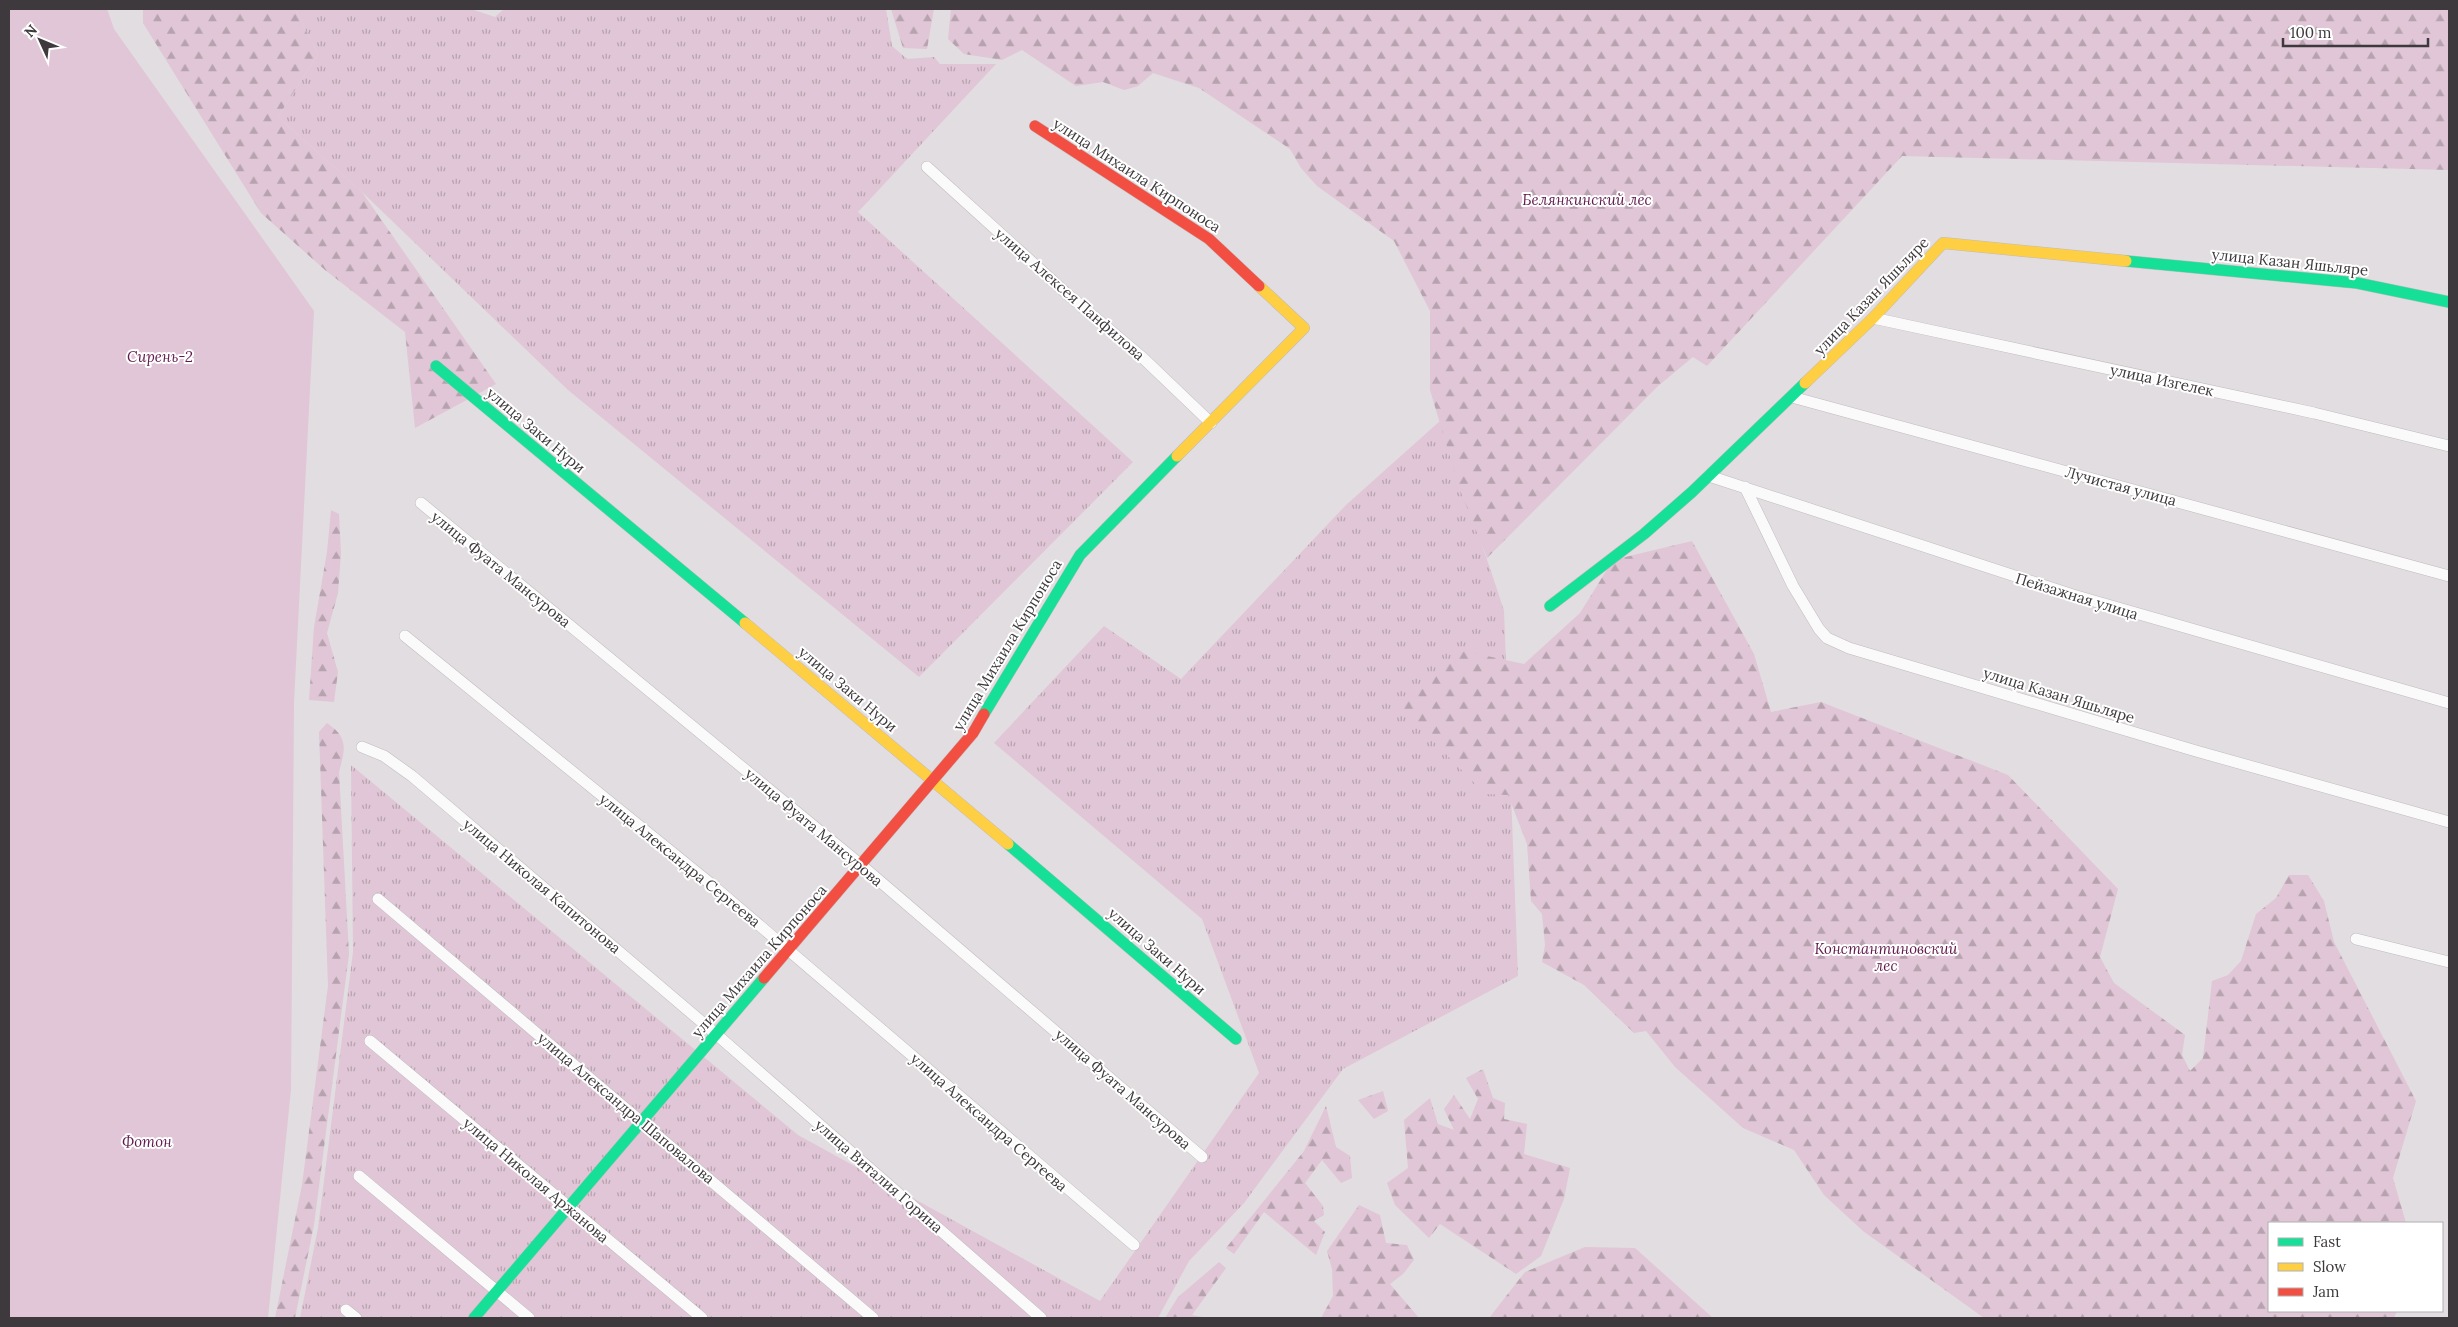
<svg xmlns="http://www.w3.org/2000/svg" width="2458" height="1327" viewBox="0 0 2458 1327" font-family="Lora,serif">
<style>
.grass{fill:url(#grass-tufts)}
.forest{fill:url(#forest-firs)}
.garden{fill:#e0c6d6}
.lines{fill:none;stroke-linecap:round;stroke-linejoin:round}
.street-casing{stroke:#c0bbbe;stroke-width:12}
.fast-casing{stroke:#c0bbbe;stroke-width:12}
.slow-casing{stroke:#c0bbbe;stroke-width:12}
.jam-casing{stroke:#c0bbbe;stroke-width:12}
.street{stroke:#fbfafa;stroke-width:11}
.fast{stroke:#16e098;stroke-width:11}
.slow{stroke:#ffcf43;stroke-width:11}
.jam{stroke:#f24e42;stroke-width:11}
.labels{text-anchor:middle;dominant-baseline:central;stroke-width:4;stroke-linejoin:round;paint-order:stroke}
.street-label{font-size:15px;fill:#3d393c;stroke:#fff}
.park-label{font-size:15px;font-style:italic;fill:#61194c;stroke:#fff}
</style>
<defs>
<pattern id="grass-tufts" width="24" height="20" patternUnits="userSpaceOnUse" patternTransform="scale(1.25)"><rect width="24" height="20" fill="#e0c6d6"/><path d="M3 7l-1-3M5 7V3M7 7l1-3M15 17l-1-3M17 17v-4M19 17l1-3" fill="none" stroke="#b7a2af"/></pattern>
<pattern id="forest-firs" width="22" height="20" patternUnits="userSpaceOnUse" patternTransform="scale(1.25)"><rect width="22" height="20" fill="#e0c6d6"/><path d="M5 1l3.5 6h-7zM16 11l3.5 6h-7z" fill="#b7a2af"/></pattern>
</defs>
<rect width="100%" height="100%" fill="#e2dde0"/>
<path class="grass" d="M295,9H471L495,17L504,9H886L892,46L907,59L934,57L940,64H996L858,212L1133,462L919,677L568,390L362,192L278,117L318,54Z
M1440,421C1459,485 1484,547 1504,611L1518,976L1343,1069L1244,1203L1189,1261L1158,1318H300L318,1228L353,952L351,765L798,1135L1100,1301L1259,1073L1202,919L994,743L1104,626L1181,679L1346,505Z"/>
<path class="forest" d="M143,9H295L318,54L278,117L362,192L496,384L415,428L405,332L325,270L261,213L143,23Z
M891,9H934L927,49L903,48Z
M951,9H2449V170L1902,156L1707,366L1693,357L1658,386L1487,558L1460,490L1430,390V311L1394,241L1317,186L1301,168L1290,149L1199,88L1153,73L1138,86L1124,90L1103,82L1076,86L1022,50L1002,60L964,54L948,39Z
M331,510L339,514L341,553L338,593L327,633L338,672L334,702L309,700L314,627L327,552Z
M1692,541L1754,654L1771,712L1821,702L2008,775L2118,889L2100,957L2114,983L2185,1035L2182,1055L2190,1071L2203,1058L2212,981L2228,975L2241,961L2256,914L2276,898L2289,875H2308L2324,901L2334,942L2416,1101L2393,1178L2406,1223H2269V1311H2397L2394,1318H1984L1863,1231L1824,1195L1794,1150L1743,1128L1675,1067L1646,1031L1634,1033L1584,985L1542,962L1545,945L1542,914L1531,901L1527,844L1508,795L1485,794L1397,704L1464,651L1524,664L1580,613L1613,560Z
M327,723C349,738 345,749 339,772L349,954L314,1225L295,1318H275L302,1185L328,986L319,732Z
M1483,1069L1493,1098L1505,1103L1504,1119L1527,1124L1524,1154L1570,1168L1564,1199L1541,1256L1516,1274L1440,1224L1429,1238L1395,1205L1387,1183L1408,1168L1404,1120L1430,1098L1438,1124L1454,1130L1444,1109L1454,1095L1470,1119L1478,1099L1466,1078Z
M1383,1091L1388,1111L1374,1119L1358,1100Z
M1326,1106L1336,1147L1350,1156L1352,1178L1341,1183L1322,1160L1305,1183L1323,1206L1324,1215L1314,1221L1325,1232L1316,1255L1264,1212L1234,1254L1226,1248L1304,1151Z
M1359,1205L1380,1215L1386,1243L1407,1245L1414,1260L1403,1274L1390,1284L1419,1318H1321L1333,1296L1332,1269L1327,1251Z
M1585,1247L1635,1248L1713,1318H1489L1525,1272Z
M1219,1262L1226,1268L1192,1315L1207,1318H1165L1178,1297Z"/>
<path class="garden" d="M9,9H107L114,29L314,311L294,702L291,1089L268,1318H9Z"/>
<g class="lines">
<g class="street-casing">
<path id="street" d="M927,167L1066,293L1143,358L1211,423
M1873,318L2314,413L2449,446
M1792,397L2449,576
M1709,476L2073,595L2449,703
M1745,487L1793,586L1819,629L1827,638L1849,648L2196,751L2449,822
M421,503L861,865L1202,1157
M405,636L711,884L1134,1245
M362,747L384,756L412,776L716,1034L1041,1318
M378,899L873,1318
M2356,939L2449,962
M370,1041L702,1318
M359,1176L529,1318
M346,1310L356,1318"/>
</g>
<g class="fast-casing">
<path id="fast" d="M2126,261L2357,283L2449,302
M436,366L745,623
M1550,606L1644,534L1692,492L1805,383
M984,714L1080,555L1177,456
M1008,844L1236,1039
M474,1318L764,978"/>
</g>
<g class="slow-casing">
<path id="slow" d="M1805,383L1873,318L1943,243L2126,261
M1177,456L1304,328L1259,286
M745,623L1008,844"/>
</g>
<g class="jam-casing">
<path id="jam" d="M1035,126L1209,239L1259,286
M764,978L973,733L984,714"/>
</g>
<use href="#street" class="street"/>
<use href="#fast" class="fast"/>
<use href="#slow" class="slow"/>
<use href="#jam" class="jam"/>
</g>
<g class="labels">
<g class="street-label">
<text transform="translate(1137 175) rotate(33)">улица Михаила Кирпоноса</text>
<text transform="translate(2290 262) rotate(6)">улица Казан Яшьляре</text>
<text transform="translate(1070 294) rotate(41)">улица Алексея Панфилова</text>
<text transform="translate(1871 296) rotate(-46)">улица Казан Яшьляре</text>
<text transform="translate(2162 380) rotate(12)">улица Изгелек</text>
<text transform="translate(536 430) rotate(40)">улица Заки Нури</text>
<text transform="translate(2121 486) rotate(15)">Лучистая улица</text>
<text transform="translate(501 569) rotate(39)">улица Фуата Мансурова</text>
<text transform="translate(2077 596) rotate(17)">Пейзажная улица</text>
<text transform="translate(1007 645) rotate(-59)">улица Михаила Кирпоноса</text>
<text transform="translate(848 689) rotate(40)">улица Заки Нури</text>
<text transform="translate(2059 695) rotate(17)">улица Казан Яшьляре</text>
<text transform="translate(814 827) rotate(40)">улица Фуата Мансурова</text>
<text transform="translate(680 860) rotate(39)">улица Александра Сергеева</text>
<text transform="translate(542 886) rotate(40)">улица Николая Капитонова</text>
<text transform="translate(1157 951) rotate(41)">улица Заки Нури</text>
<text transform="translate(759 961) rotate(-49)">улица Михаила Кирпоноса</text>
<text transform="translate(1123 1089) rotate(41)">улица Фуата Мансурова</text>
<text transform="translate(626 1108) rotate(40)">улица Александра Шаповалова</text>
<text transform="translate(989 1122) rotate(41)">улица Александра Сергеева</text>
<text transform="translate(879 1176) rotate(41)">улица Виталия Горина</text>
<text transform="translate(536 1180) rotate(40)">улица Николая Аржанова</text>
</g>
<g class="park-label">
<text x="1587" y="199">Белянкинский лес</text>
<text x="160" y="356">Сирень-2</text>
<text x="1886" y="948">Константиновский<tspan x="1886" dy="17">лес</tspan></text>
<text x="147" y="1141">Фотон</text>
</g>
</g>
<rect width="2458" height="1327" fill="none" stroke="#3d393c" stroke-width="20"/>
<rect x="2268" y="1222" width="175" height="90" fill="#ffffff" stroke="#b1b0b1"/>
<rect x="2278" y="1238" width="25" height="8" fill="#16e098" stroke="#b1b0b1"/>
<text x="2313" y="1247" font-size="15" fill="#3d393c">Fast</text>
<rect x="2278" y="1263" width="25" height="8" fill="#ffcf43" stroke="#b1b0b1"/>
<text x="2313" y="1272" font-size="15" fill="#3d393c">Slow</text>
<rect x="2278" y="1288" width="25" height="8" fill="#f24e42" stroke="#b1b0b1"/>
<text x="2313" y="1297" font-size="15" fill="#3d393c">Jam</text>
<g transform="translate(40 40) rotate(314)" stroke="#ffffff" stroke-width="4" paint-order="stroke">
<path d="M0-4L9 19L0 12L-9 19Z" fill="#3d393c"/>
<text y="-8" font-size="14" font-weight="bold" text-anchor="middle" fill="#3d393c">N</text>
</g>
<path d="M2283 38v8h145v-8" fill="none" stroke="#3d393c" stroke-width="2.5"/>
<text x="2290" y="38" font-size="15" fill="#3d393c" stroke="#ffffff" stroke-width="4" paint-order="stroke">100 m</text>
</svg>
